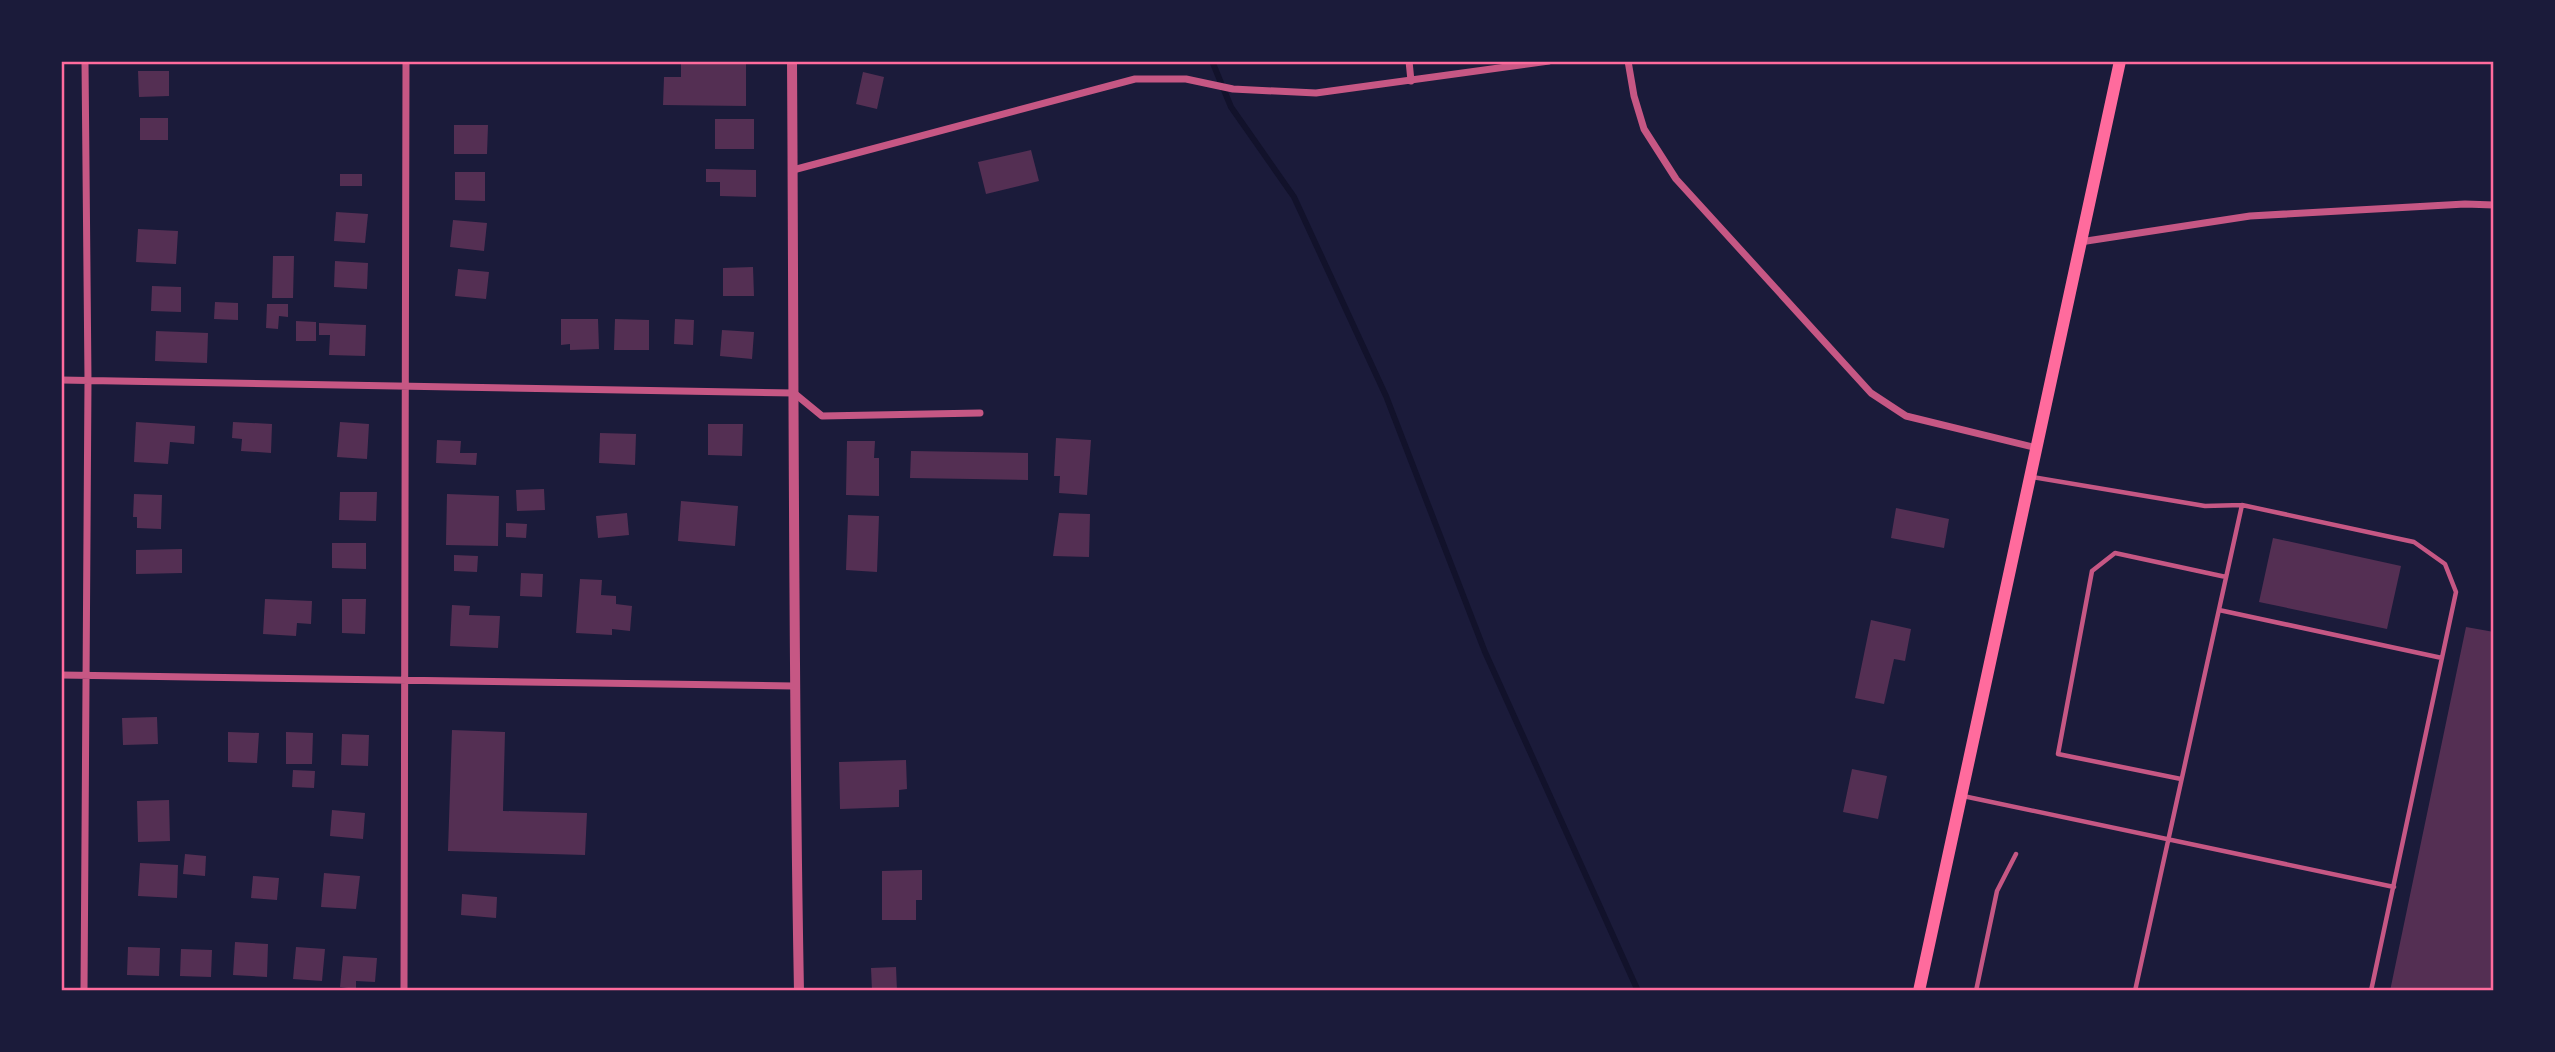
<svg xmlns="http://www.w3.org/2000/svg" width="2555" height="1052" viewBox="0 0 2555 1052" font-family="Raleway,sans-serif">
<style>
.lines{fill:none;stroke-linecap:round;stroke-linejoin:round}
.stream{stroke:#12122b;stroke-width:6}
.building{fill:#542f53}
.service{stroke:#c65784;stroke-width:4.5}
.minor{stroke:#c65784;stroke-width:7}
.tertiary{stroke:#c65784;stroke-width:10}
.secondary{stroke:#ff6b9d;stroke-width:12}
.neatline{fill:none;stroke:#ff6b9d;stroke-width:2.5}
</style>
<rect width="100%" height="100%" fill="#1b1b3a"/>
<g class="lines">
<path class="stream" d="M1212,61L1231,107L1294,197L1386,396L1485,652L1638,991"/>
</g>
<path class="building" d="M681,62H746V106L663,105L664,77H681Z
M138,71H169V96L139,97Z
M863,72L884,77L877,109L856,104Z
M140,118H168V140H140Z
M715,119H754V149H715Z
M454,125H488L487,154H454Z
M1031,150L1039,181L986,194L978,162Z
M706,169L756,170V197L720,196V182H706Z
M455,172H485V201L455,200Z
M340,174H362V186H340Z
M336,212L368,214L365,243L334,241Z
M453,220L487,223L484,251L450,247Z
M138,229L178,231L176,264L136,262Z
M273,256H294L293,298H272Z
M335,261L368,263L367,289L334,287Z
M753,267L754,296H723V268Z
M458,269L489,272L486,299L455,296Z
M152,286L181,287V312L151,311Z
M215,302L238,303V320L214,319Z
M267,304H288V317L279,316L278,329L266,328Z
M561,319H598L599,349L570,350V344L561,345Z
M615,319L649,320V350H614Z
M675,319L694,320L693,345L674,344Z
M296,321L316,322V341H296Z
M319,323L366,325L365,356L329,355L330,335H319Z
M722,330L754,332L752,359L720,356Z
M156,331L208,333L207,363L155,361Z
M136,422L195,426L194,444L170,442L168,464L134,462Z
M233,422L272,424L271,453L241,451L242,439L232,438Z
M340,422L369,424L367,459L337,457Z
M708,424H743L742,456L708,455Z
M600,433L636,434L635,465L599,463Z
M1056,438L1091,440L1087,495L1059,493L1060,476H1054Z
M437,440L461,441L460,453H477L476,465L436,463Z
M847,441H875L874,458H879V496L846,495Z
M911,451L1028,453V480L910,478Z
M544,489L545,510L517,511L516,490Z
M340,492H377L376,521L339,520Z
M134,494L162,495L161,529L137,528V517H133Z
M447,494L499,496L498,546L446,545Z
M681,501L738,506L735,546L678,541Z
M1896,508L1949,519L1944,548L1891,538Z
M627,513L629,535L598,538L596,516Z
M1059,513L1090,514L1089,557L1053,556Z
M848,515L879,516L877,572L846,570Z
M506,523L527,524L526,538L506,537Z
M2273,538L2401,566L2387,629L2259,602Z
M332,543H366V569L332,568Z
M182,549V573L136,574V550Z
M454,555L478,556L477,572L454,571Z
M521,573L543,574L542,597L520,596Z
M580,579L602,580L601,595L616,596V604L632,606L630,631L612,629V635L576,633Z
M265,599L312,601L311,624L297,623L296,636L263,634Z
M342,599H366L365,634L342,633Z
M452,605L470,606L469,615L500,616L498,648L450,646Z
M1871,620L1911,629L1905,661L1894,659L1884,704L1855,698Z
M2466,627L2494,632V991H2390Z
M157,717L158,744L123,745L122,718Z
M452,730L505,732L503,811L587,813L585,855L448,851Z
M228,732L259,733L257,763L228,762Z
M286,732L313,733L312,764H286Z
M342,734L369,735L368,766L341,765Z
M906,760L907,789L899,790V807L840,809L839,762Z
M1852,769L1887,776L1878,819L1843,812Z
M293,770L315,771L314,788L292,787Z
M169,800L170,841L138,842L137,801Z
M332,810L365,813L363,839L330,836Z
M185,854L206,856L205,876L183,874Z
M140,863L178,865L177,898L138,896Z
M922,870V900H916V920H882V871Z
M324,873L360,876L356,909L321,907Z
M253,876L279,878L277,900L251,898Z
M462,894L497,897L496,918L461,915Z
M235,942L268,944L267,977L233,975Z
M128,947L160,948L159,976L127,975Z
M296,947L325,949L322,981L293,979Z
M181,949L212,950L211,977L180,976Z
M343,956L377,958L375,982L356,981V989L340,987Z
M896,967L897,991H872L871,968Z"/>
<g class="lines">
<path class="service" d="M2032,477L2205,506L2242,505L2414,542L2445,564L2456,592L2371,991
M2219,610L2442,658
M2181,779L2058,754L2092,571L2115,553L2226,577
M1963,796L2394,887
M1976,991L1997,891L2016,854
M2135,991L2242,505"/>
<path class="minor" d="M1409,61L1411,81
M1628,61L1634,96L1644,129L1676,179L1871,393L1906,416L2037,448
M793,170L1135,79H1186L1233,89L1316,93L1549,61
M2080,242L2250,216L2465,204L2494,205
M61,380L794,393L822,416L980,413
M61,675L793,686
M84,991L88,380L85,61
M404,991L406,61"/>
<path class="tertiary" d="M792,61C794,371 793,681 799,991"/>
<path class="secondary" d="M1919,991L2120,61"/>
</g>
<rect width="2555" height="1052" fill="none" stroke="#1b1b3a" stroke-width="126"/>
<rect x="63" y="63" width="2429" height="926" class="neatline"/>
</svg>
